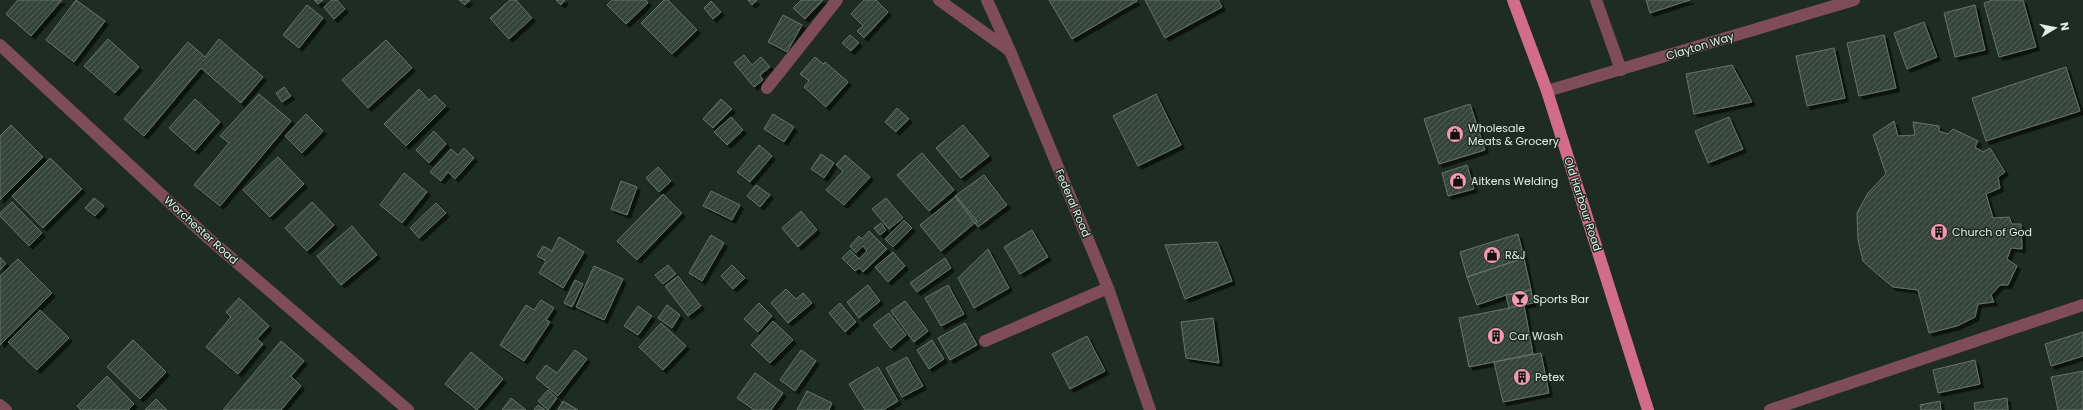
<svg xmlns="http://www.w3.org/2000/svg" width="2083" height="410" viewBox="0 0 2083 410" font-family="Poppins,sans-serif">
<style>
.building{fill:url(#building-hatch);stroke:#66756b;filter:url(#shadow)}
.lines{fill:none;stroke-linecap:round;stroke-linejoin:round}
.street{stroke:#7e4c5b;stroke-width:12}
.primary{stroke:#d26c8d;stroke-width:12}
.labels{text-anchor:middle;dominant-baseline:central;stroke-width:3;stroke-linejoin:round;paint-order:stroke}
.street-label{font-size:11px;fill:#e3ece6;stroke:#1f2c23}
.poi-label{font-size:11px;fill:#e3ece6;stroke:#1f2c23;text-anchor:start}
</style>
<defs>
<pattern id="building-hatch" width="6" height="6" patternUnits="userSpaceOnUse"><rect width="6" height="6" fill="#36443b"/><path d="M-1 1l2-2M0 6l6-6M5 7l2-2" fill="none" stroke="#535f57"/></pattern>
<filter id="shadow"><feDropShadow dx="3.5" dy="3.5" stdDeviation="0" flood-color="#0009"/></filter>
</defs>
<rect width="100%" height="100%" fill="#1f2c23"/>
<path class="building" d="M18,0H62L31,36L6,14Z
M76,0L105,21L74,62L46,40Z
M314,0H323L318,4Z
M332,0H337L345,9L334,19L324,7Z
M459,0H470L465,5Z
M510,0H516L532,18L509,39L490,18Z
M556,0H565L561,5Z
M612,0H646L648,3L626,24L607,5Z
M664,0H668L697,30L672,54L641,23Z
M748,0H757L752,5Z
M801,0H823L805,19L793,8Z
M864,0H876L888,12L864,38L857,31L863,26L851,14Z
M1049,0H1136L1137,1L1072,39Z
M1145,0H1218L1222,7L1165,38Z
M1646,0H1690L1650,13Z
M1993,0H2023L2036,47L1999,57L1984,3Z
M711,1L721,12L713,19L704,8Z
M307,5L323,18L299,48L283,35Z
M1975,5L1985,50L1955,57L1944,13Z
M783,15L802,25L787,52L768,42Z
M1924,22L1937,57L1907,69L1894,33Z
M850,35L859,43L851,51L842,43Z
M1884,35L1896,88L1859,96L1847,43Z
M108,39L139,67L115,93L84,66Z
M219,39L263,77L241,103L201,68L144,136L124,119L188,42L205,57Z
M386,40L412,68L368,108L342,80Z
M1834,48L1845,98L1807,106L1796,56Z
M744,55L752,65L761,57L770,67L760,75L763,80L754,87L734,63Z
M815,57L823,64L825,62L848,82L826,107L804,87L809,81L800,74Z
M1732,65L1752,102L1694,114L1686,74Z
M2066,67L2080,111L1986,141L1972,98Z
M284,87L291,96L282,102L276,93Z
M419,89L429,100L435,95L446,106L406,146L384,124Z
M259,94L291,121L220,206L194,185L229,143L220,136Z
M1156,94L1181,145L1138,166L1113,116Z
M195,99L220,122L195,151L169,128Z
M721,99L732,109L713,128L703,119Z
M1470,104L1485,150L1439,164L1424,119Z
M897,108L909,119L896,132L885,122Z
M306,114L323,131L302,153L285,136Z
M773,114L794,127L784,142L764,129Z
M731,117L743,130L727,145L714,132Z
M1729,117L1743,149L1708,163L1695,131Z
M1894,121L1898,136L1915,135L1913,122L1939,126V131L1948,134L1953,129L1978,141L1975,147L1983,152L1990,148L2005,172L1998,177L2000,188L1986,194L1993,218L2009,217L2012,224H2021L2022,249L2011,248L2007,259L2017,266L2008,285H2000L1991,295L1994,302L1978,304L1975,317L1957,326L1929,333L1918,290L1893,287L1876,273L1863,261L1858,240L1857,213L1868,193L1886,174L1873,135Z
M11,125L43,157L0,200V136Z
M963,125L989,156L961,178L936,148Z
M434,131L446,144L429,163L416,150Z
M759,145L772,156L750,182L737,172Z
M464,148L474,158L455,179L448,172L441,181L430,172L451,149L458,155Z
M922,153L954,190L929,211L897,175Z
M821,154L834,163L824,178L811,169Z
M845,155L870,177L844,205L826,190L843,171L836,165Z
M278,157L304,184L270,217L243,190Z
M50,158L82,189L43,228L12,196Z
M1467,165L1474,189L1448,196L1442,173Z
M658,167L671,181L659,192L646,178Z
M404,173L427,192L402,223L380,205Z
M984,175L1007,205L978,227L955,196Z
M621,181L637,187L627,215L611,209Z
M756,185L770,195L760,207L747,196Z
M711,191L740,205L732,220L703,206Z
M663,194L682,213L637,260L617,241Z
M956,196L977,221L941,251L920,225Z
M94,198L104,206L95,216L85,208Z
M886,198L903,218L889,229L872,209Z
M12,202L42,233L29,246L0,216V213Z
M312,202L334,225L307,251L285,228Z
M436,203L446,213L419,238L410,228Z
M801,211L817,230L798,247L782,228Z
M904,220L912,228L893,247L885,239Z
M881,223L886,230L880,235L874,228Z
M352,226L377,255L341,285L317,256Z
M1032,230L1048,257L1020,274L1004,247Z
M869,231L887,249L863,272L859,268L855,271L842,258L850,250L859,259L867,251L863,246L856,253L850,246L859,236L862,239Z
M1518,234L1524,258L1467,277L1460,252Z
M711,235L724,243L702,281L689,273Z
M559,237L584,252L563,288L539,273L546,261L537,256L543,246L552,251Z
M1217,242L1232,281L1185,299L1165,245Z
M988,249L1009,288L974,308L958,278Z
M893,252L905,266L888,282L875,267Z
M0,257L6,264L0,270Z
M945,258L951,268L917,292L910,283Z
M1524,258L1531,290L1506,295L1477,305L1467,277Z
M18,259L52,293L0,345V276Z
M668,265L676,274L663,284L655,275Z
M732,265L745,278L733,289L721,276Z
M594,266L623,279L604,320L576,307Z
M678,276L701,306L688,316L665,286Z
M575,280L583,284L572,307L564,303Z
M868,285L880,301L859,318L847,302Z
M948,285L964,314L941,326L925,298Z
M786,289L796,299L803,293L812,303L788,323L771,303Z
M1531,290L1533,303L1509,308L1506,295Z
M239,298L269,326L257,339L263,344L238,374L206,347L231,317L226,312Z
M541,300L554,308L546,320L550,322L524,361L500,345L526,305L534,310Z
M905,301L928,331L914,342L891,311Z
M759,303L772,316L758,332L744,319Z
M840,303L856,322L845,332L829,313Z
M667,305L680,315L672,328L658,318Z
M1524,305L1533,354L1469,367L1459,318Z
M638,306L652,316L638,335L624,326Z
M40,310L69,338L37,370L8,342Z
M889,313L906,335L891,348L873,325Z
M1213,318L1219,363L1186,358L1181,322Z
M773,321L793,340L770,363L751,345Z
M661,323L686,346L663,370L639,347Z
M965,323L977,345L950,360L938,338Z
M2083,332V356L2051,366L2045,344Z
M1087,336L1105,371L1070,389L1052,354Z
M133,340L166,372L140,399L107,367Z
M932,340L944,359L929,369L917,350Z
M281,341L304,361L291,376L301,386L281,410H223Z
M575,350L587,359L558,396L536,378L546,365L557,373Z
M801,350L816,361L795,391L780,380Z
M471,352L503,379L477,410L445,384Z
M1541,353L1549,393L1503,402L1494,362Z
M907,357L923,386L902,397L886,368Z
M1975,360L1980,384L1938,393L1933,370Z
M878,367L898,401L883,410H865L849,384Z
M2083,371V410H2058L2051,377Z
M755,373L783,393L771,410H754L737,398Z
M107,376L134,404L128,410H81L77,406Z
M548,390L557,398L548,410L538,401Z
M807,391L832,403L829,410H797Z
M511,398L526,410H502Z
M2007,398L2008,410H1975L1974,403Z
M156,399L167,410H145Z
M563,401L578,410H558Z
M1940,401L1941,410H1921L1920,405Z
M538,405L545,410H534Z"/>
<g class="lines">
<path class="street" d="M939,0L1010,51
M987,0L1010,51L1108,288L1150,410
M1596,0L1621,70
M0,45L207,237L408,410
M767,88L837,0
M1547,91L1854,0
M985,341L1108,288
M0,405L6,410
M1770,410L2083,305"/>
<path class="primary" d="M1513,0L1547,91L1648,410"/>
</g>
<defs>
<g id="shop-disc" transform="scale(0.9)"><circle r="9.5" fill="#f19ab4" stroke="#1f2c23"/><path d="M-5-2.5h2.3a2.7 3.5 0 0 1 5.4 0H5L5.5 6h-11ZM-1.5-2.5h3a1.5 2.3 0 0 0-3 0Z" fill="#111"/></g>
<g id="building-disc" transform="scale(0.9)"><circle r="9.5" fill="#f19ab4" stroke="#1f2c23"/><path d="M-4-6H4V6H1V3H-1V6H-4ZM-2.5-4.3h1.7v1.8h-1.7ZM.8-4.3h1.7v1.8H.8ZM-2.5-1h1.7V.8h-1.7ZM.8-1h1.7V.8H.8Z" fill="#111"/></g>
<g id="bar-disc" transform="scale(0.9)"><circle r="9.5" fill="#f19ab4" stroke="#1f2c23"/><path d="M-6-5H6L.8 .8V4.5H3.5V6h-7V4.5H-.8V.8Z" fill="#111"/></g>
</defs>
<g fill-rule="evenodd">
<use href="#shop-disc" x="1455" y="134"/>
<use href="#shop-disc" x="1458" y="181"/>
<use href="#building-disc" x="1939" y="232"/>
<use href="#shop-disc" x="1492" y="255"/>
<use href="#bar-disc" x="1520" y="299"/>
<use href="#building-disc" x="1496" y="336"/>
<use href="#building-disc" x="1522" y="377"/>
</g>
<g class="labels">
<g class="street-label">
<text transform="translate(1700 46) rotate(-17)">Clayton Way</text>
<text transform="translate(1073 203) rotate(67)">Federal Road</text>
<text transform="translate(1583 204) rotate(72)">Old Harbour Road</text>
<text transform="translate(201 230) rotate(42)">Worchester Road</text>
</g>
<g class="poi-label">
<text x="1468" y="128">Wholesale<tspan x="1468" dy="13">Meats &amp; Grocery</tspan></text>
<text x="1471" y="181">Aitkens Welding</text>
<text x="1952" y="232">Church of God</text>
<text x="1505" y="255">R&amp;J</text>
<text x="1533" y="299">Sports Bar</text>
<text x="1509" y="336">Car Wash</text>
<text x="1535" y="377">Petex</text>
</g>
</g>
<g transform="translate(2055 28) rotate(80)" stroke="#1f2c23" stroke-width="3" paint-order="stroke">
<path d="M0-3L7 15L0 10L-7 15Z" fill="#e3ece6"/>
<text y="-6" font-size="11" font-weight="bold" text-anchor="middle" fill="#e3ece6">N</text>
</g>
</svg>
